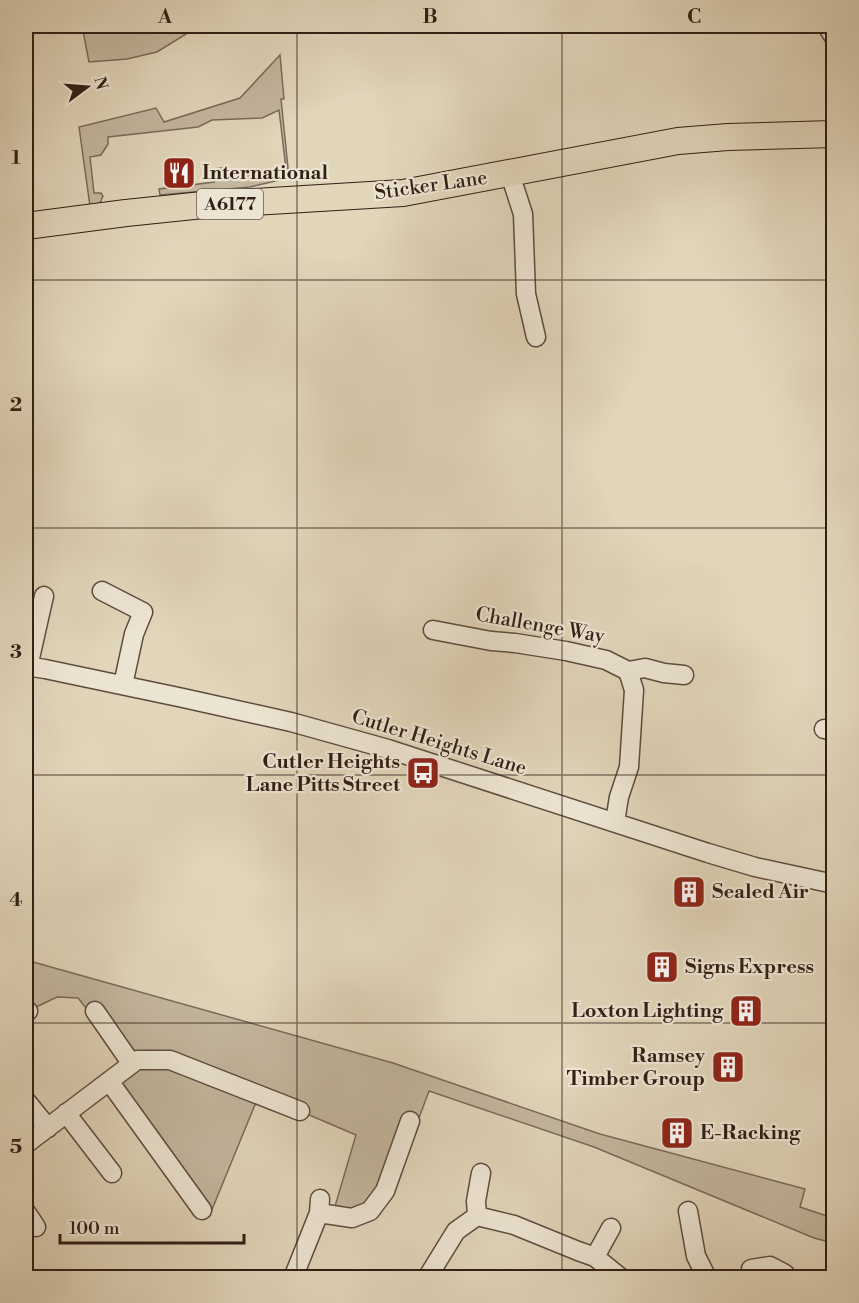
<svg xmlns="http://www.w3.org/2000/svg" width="859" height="1303" viewBox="0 0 859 1303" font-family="'Libre Bodoni',serif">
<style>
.green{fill:#c3b69e;stroke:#7a6a5a;stroke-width:1.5}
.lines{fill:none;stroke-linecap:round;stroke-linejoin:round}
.minor-casing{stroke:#5d4c3e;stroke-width:21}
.highway-casing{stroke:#311e15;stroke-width:28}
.minor{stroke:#ece4d2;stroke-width:18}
.highway{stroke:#e1d5ba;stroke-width:26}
.grid{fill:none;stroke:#311e15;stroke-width:1.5;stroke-opacity:0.55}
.labels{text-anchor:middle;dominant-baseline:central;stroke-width:4.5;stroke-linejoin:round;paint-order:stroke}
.shield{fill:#ece4d2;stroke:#69594e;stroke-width:1.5}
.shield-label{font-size:18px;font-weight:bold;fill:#311e15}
.poi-label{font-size:20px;font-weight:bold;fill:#311e15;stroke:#ece4d2;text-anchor:start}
.street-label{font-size:20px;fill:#311e15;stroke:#ece4d2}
.neatline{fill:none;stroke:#311e15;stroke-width:2}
.grid-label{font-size:20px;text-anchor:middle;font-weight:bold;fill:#311e15}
</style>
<rect width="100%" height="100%" fill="#e1d5ba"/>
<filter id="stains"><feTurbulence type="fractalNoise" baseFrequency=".00333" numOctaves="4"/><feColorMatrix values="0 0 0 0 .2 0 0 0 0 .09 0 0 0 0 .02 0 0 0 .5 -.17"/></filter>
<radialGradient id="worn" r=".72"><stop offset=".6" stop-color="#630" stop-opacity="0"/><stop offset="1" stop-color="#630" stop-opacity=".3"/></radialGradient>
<path class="green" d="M82,26H199L157,52L127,59L89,62Z
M280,55L284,99H281L289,178L250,187L160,195L159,189L214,182L213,169L222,168L224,177L268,174L286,169L279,110L262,118L212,120L198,127L108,137V144L101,155L90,157L94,193H101L103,196L100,203L90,206L79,127L156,108L164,122L240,98Z
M26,960L393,1063L600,1134L805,1189L800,1207L833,1218V1243L814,1238L594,1147L429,1091L387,1204L370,1221L351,1225L331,1220L356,1135L300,1111L259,1095L211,1212L200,1197L109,1081L131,1064L78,998L57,997L26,1012Z"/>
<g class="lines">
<g class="minor-casing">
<path id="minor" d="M827,26L834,37
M510,174L523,214L526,294L536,337
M102,591L143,612L134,634L123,685
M433,630L491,641L515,643L566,651L606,660L628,671L634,690L629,767L619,797L615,822
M26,666L45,669L183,698L291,722L388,749L708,853L755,867L834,884
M28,667L44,596
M628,671L645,668L664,673L684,675
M824,729L834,731
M95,1011L131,1063
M26,1012L28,1011
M109,1081L202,1210
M26,1101L48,1128
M66,1113L112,1173
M26,1144L137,1060H170L300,1111
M688,1211L696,1256L707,1278
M26,1212L36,1227
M319,1213L352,1218L370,1211L385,1191L410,1121
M477,1216L476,1201L481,1173
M595,1257L611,1228
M751,1269L770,1266L785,1274L786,1278
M293,1278L319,1213L320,1199
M427,1278L456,1231L477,1216L514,1225L578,1251L595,1257L621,1278"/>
</g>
<g class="highway-casing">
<path id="highway" d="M26,226L126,213L203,205L403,193L678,141L728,137L834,134"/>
</g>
<use href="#minor" class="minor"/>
<use href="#highway" class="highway"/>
</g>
<path class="grid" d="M297,26V1278M562,26V1278M26,280H834M26,528H834M26,775H834M26,1023H834"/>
<defs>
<g id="restaurant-square" transform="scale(1.725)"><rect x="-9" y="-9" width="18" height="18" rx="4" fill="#8f2418" stroke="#ece4d2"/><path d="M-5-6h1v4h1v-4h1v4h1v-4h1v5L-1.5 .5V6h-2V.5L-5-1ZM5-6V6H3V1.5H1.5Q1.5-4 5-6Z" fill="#fff"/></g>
<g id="bus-square" transform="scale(1.725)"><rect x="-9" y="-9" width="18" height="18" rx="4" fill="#8f2418" stroke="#ece4d2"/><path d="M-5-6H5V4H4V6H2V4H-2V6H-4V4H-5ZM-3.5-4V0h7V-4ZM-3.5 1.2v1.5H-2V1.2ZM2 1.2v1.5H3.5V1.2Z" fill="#fff"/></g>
<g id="building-square" transform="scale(1.725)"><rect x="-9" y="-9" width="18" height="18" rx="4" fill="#8f2418" stroke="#ece4d2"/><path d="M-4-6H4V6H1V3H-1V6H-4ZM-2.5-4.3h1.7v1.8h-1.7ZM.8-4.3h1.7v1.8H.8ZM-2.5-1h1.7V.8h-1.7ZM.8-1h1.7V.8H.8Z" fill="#fff"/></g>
</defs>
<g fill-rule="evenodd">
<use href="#restaurant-square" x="179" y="173"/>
<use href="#bus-square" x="423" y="773"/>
<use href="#building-square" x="689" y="892"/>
<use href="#building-square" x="662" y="967"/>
<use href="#building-square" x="746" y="1011"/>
<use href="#building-square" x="728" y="1067"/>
<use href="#building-square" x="677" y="1133"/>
</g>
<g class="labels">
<rect class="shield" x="197" y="189" width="66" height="30" rx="4.5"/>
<g class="shield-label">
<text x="230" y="204">A6177</text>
</g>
<g class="poi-label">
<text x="202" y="173">International</text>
<text x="400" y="762" text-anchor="end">Cutler Heights<tspan x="400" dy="23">Lane Pitts Street</tspan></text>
<text x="712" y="892">Sealed Air</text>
<text x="685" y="967">Signs Express</text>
<text x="723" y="1011" text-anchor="end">Loxton Lighting</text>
<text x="705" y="1056" text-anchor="end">Ramsey<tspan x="705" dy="23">Timber Group</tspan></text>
<text x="700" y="1133">E-Racking</text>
</g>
<g class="street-label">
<text transform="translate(431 186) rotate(-8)">Sticker Lane</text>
<text transform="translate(540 626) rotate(10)">Challenge Way</text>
<text transform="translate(439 743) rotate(17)">Cutler Heights Lane</text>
</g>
</g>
<rect width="859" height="1303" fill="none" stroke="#e1d5ba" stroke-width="66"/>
<g transform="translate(87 87) rotate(74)" stroke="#ece4d2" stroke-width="4.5" paint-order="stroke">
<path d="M0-4.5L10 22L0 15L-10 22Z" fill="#311e15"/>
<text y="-9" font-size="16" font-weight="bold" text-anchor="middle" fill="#311e15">N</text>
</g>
<path d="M60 1234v9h184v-9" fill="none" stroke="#311e15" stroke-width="3"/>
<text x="69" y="1234" font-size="18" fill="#311e15" stroke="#ece4d2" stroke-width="4.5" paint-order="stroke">100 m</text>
<rect x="33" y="33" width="793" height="1237" class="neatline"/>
<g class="grid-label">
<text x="165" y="23">A</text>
<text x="430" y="23">B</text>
<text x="694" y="23">C</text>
<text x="16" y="164">1</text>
<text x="16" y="411">2</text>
<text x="16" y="658">3</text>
<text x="16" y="906">4</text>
<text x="16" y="1153">5</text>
</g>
<rect width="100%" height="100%" filter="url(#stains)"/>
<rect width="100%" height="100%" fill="url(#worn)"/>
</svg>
